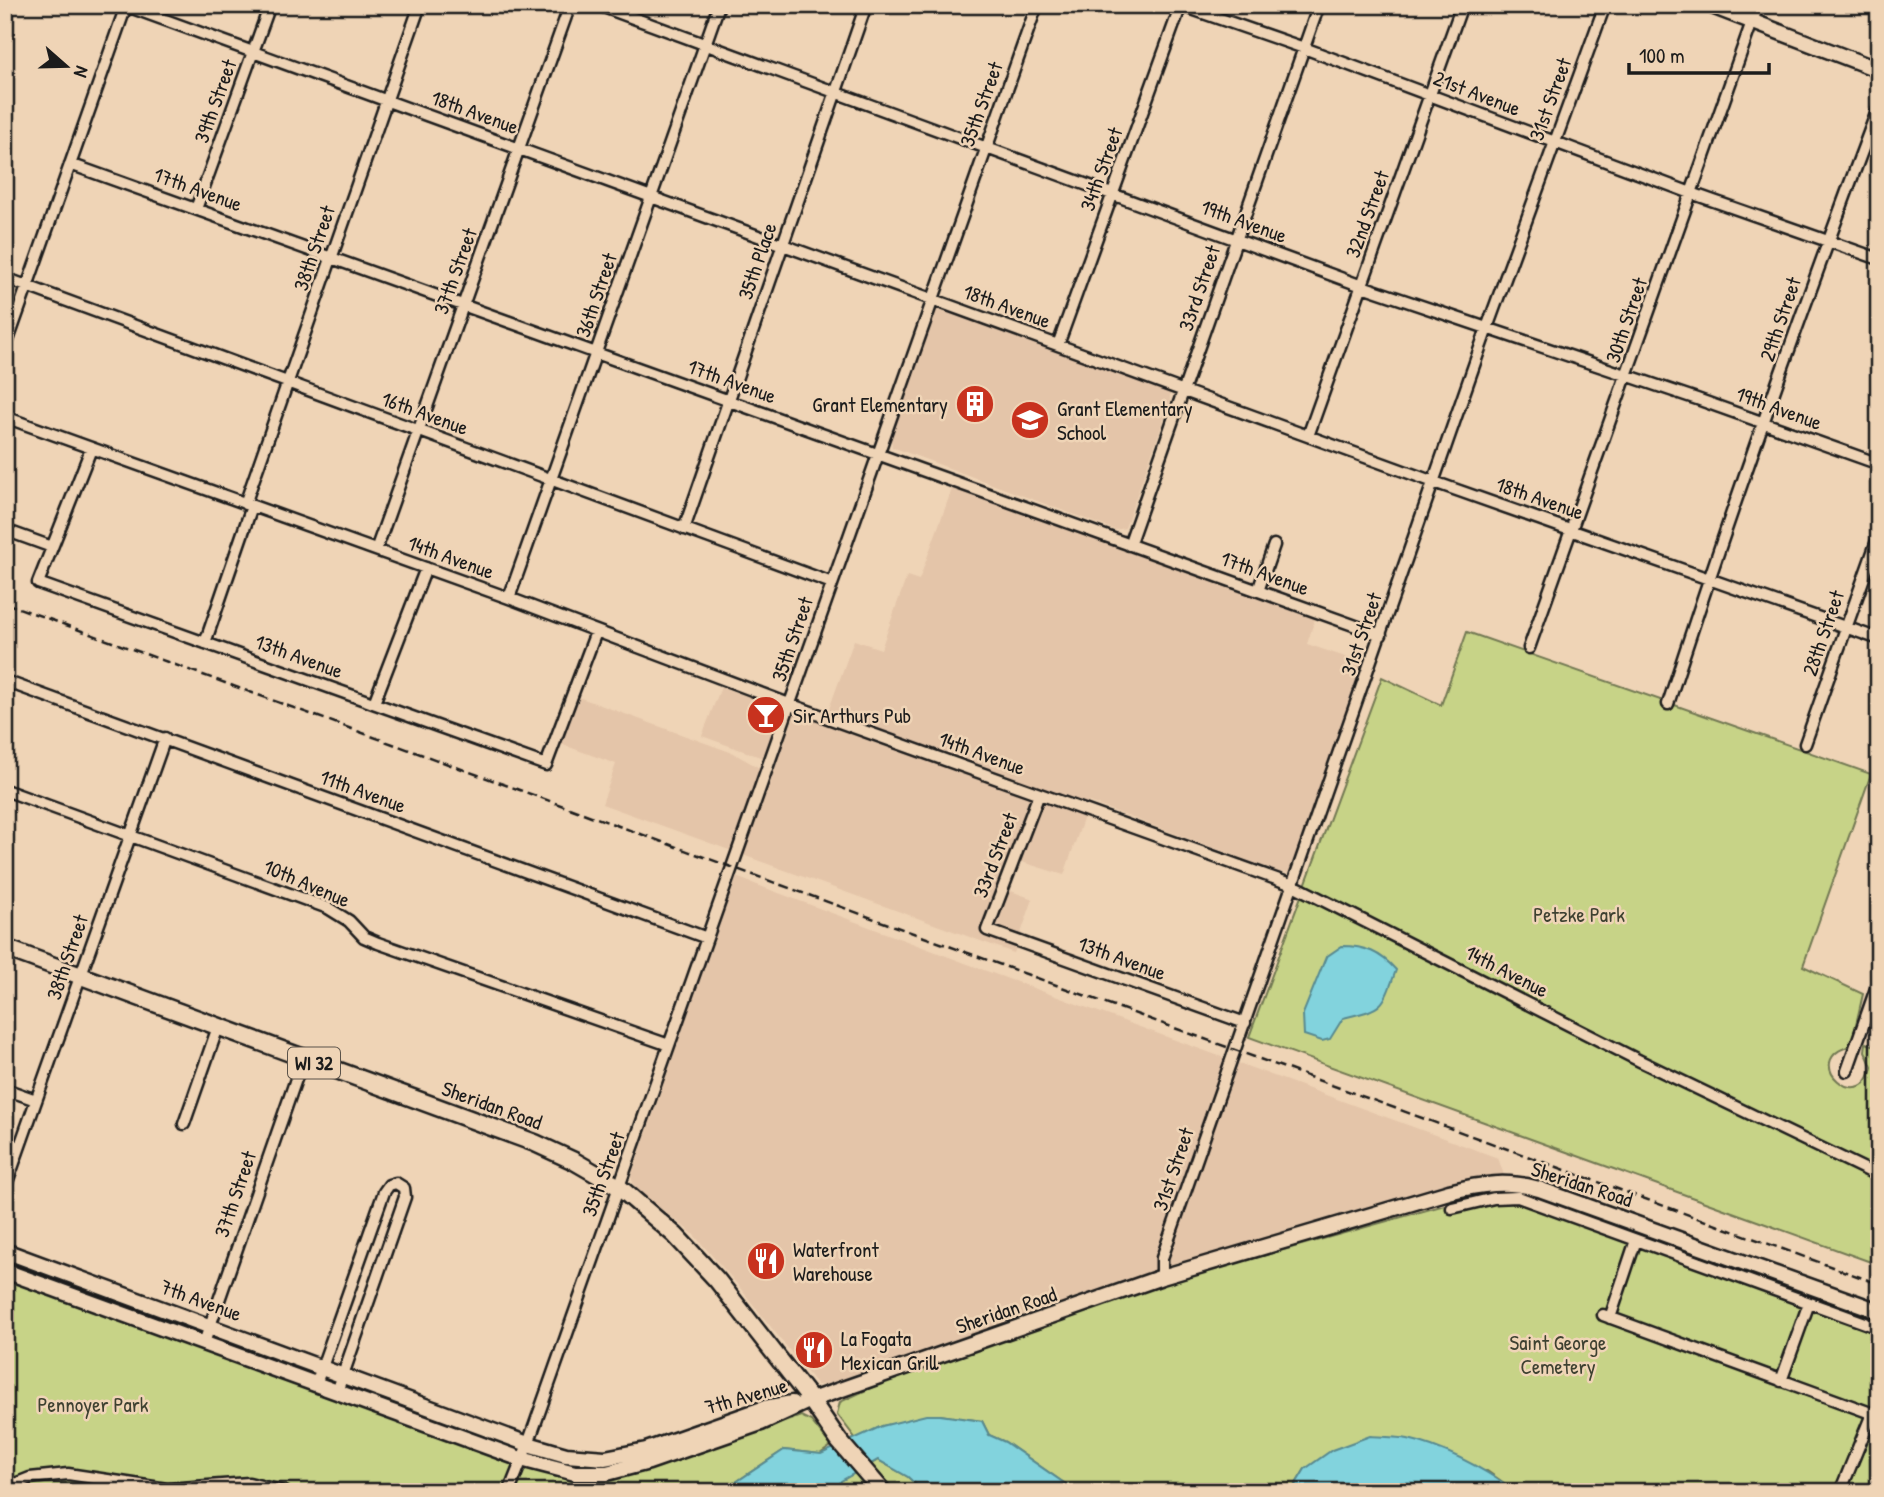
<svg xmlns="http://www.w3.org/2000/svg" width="1884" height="1497" viewBox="0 0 1884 1497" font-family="'Patrick Hand',sans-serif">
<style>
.built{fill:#e4c5a9}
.green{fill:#c7d387;stroke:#727852;stroke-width:2}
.water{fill:#82d3dd;stroke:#598a90;stroke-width:2}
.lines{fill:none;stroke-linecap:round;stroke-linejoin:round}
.street-casing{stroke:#1c1c1c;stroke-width:15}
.secondary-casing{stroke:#1c1c1c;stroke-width:19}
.primary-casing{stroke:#1c1c1c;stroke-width:21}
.street{stroke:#efd4b6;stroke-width:10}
.secondary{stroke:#efd4b6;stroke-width:14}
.primary{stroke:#efd4b6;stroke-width:16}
.rail{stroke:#1c1c1c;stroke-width:2.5;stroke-dasharray:10 5;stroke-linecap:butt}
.labels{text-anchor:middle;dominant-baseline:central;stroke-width:5;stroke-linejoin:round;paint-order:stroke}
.shield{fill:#efd4b6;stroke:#5b534a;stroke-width:2}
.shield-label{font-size:19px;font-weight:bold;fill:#1c1c1c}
.street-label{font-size:21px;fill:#1c1c1c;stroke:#efd4b6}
.poi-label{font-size:21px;fill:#1c1c1c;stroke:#efd4b6;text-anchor:start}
.park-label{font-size:21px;fill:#3e4131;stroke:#efd4b6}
</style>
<rect width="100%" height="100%" fill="#efd4b6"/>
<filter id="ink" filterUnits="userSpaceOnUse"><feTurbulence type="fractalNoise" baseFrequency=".0143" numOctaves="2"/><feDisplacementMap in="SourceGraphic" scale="14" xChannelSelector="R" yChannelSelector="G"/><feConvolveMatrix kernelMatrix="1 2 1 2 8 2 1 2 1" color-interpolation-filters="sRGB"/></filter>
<g filter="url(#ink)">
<path class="built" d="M937,310H943L1170,393V403L1125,528L1115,530L892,447L891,436L934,313Z
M952,489L1315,619L1307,644L1363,663L1293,868L1289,873L1279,872L1089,802L1064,875L1009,858L1000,887L1033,899L1014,953L602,804L616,764L561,744L578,697L733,753L772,775L795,713L825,720L854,640L881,649L907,576L919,580Z
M721,687L781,708L763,758L702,736Z
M736,877L981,969L1498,1158L1504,1175L1478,1176L1458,1182L1290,1232L1048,1309L826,1385H817L736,1283L693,1234L635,1188L631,1177Z"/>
<path class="green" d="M1467,632L1871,774L1803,966L1863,994L1851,1046C1797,1060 1862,1117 1872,1067L1865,1051L1866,1043L1879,1047V1265L1249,1037L1382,677L1441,705Z
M1502,1189L1879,1320V1492H1517L1487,1471L1305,1469L1291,1492H1077L1005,1442L989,1435L982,1421L940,1415L882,1426L856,1439L837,1414L840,1402L890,1379L1165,1283Z
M5,1278L542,1472L590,1479L643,1472L801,1416L811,1421L831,1446L820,1454L784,1450L721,1492H5Z
M878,1460L908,1477L924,1492H835L840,1481Z"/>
<path class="water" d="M1342,946C1365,946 1380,952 1396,970C1382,1010 1383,1008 1343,1018L1330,1039L1322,1041L1304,1035L1303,1014L1326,957Z
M926,1415H940L982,1421L989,1435L1005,1442L1077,1492H924L908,1477L878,1460L841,1481L835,1492H721L784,1450L821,1454L882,1426Z
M1370,1436C1382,1437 1396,1437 1408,1439C1448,1448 1484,1469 1517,1492H1291L1305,1469L1332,1450Z"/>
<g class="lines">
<g class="street-casing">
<path id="street" d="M124,5L1434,482L1879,639
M598,5L1362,286L1697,399L1879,464
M1180,5L1304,48L1691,193L1879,259
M70,164L1381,635
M196,209L270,5
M5,278L832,583
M1058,345L1181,5
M5,349L126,6
M5,417L509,598L789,704L1293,885L1640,1061L1879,1176
M1308,436L1462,5
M91,449L38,583L546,765L596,632
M245,504L420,5
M684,529L866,5
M5,530L52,547
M1129,545L1319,5
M376,550L570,5
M1258,591L1274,545
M509,598L719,5
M205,643L252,506
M1529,648L1758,5
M5,681L707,938
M374,703L426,568
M1668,704C1733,503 1804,304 1879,106
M1805,744L1879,535
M5,790L328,908L349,921L364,937L378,943L669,1045
M1039,794L987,930L1245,1023
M1847,1071L1879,980
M5,1089L36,1100
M184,1124L218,1027
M5,1188L165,738
M1452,1208L1494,1198L1518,1197L1879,1328
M1162,1277V1258L1487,328L1605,5
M1603,1315L1879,1416
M1610,1318L1636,1240
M204,1343L303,1059
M1781,1381L1809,1303
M316,1384L384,1192L389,1185L396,1183L404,1188L405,1197L337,1392
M5,1488L30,1478L68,1474L167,1489L249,1483L285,1492
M509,1492L528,1444L1037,5
M1840,1492L1872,1414"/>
</g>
<g class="secondary-casing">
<path id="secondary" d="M1709,5L1879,70
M5,1251L528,1444L566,1455L605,1458L646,1450L765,1408L792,1403
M5,1271L521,1459L575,1473H607L649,1462L761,1423L811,1400L1162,1277L1449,1192C1480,1184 1508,1180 1539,1189L1879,1311"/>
</g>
<g class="primary-casing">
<path id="primary" d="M5,948L535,1143L574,1161L619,1187L675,1235L717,1280L811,1400L839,1441L883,1492"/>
</g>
<use href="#street" class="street"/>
<use href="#secondary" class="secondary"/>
<use href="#primary" class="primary"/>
<path class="rail" d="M5,603L1879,1284"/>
</g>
</g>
<defs>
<g id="building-disc" transform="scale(2.0125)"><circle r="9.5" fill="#c8321e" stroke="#efd4b6"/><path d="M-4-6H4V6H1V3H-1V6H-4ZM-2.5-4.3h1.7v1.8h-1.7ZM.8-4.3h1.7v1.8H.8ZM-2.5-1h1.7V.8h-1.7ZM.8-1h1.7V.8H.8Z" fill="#fff"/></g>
<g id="school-disc" transform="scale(2.0125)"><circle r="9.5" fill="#c8321e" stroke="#efd4b6"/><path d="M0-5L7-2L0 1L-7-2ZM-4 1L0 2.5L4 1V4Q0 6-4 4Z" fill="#fff"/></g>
<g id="bar-disc" transform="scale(2.0125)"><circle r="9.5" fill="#c8321e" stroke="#efd4b6"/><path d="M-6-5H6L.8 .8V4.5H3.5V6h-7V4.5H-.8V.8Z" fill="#fff"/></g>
<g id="restaurant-disc" transform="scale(2.0125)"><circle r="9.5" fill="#c8321e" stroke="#efd4b6"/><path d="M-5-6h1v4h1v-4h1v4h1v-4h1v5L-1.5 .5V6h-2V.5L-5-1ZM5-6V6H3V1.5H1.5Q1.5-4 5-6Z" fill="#fff"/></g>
</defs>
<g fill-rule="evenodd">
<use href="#building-disc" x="975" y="404"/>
<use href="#school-disc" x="1030" y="420"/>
<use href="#bar-disc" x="766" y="715"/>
<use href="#restaurant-disc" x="766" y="1261"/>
<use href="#restaurant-disc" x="814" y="1350"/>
</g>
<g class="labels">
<rect class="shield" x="288" y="1047.5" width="52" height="31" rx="5"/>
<g class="shield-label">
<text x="314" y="1063">WI 32</text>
</g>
<g class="street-label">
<text transform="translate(1477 93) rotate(21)">21st Avenue</text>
<text transform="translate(1550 99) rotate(-70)">31st Street</text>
<text transform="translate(215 101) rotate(-70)">39th Street</text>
<text transform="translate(981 104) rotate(-70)">35th Street</text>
<text transform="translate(475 112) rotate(20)">18th Avenue</text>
<text transform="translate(1101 169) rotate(-70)">34th Street</text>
<text transform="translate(198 189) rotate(20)">17th Avenue</text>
<text transform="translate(1367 214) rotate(-70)">32nd Street</text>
<text transform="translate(1244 221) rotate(20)">19th Avenue</text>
<text transform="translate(314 248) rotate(-71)">38th Street</text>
<text transform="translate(757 261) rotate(-71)">35th Place</text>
<text transform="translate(455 271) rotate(-70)">37th Street</text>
<text transform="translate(1199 288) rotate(-71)">33rd Street</text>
<text transform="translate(596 295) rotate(-71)">36th Street</text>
<text transform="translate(1007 306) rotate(20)">18th Avenue</text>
<text transform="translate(1780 319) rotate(-71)">29th Street</text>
<text transform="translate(1626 320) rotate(-71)">30th Street</text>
<text transform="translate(732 381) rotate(20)">17th Avenue</text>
<text transform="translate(1779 408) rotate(20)">19th Avenue</text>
<text transform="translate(425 413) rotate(20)">16th Avenue</text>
<text transform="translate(1540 498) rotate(19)">18th Avenue</text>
<text transform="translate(451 557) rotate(20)">14th Avenue</text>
<text transform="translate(1265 573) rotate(20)">17th Avenue</text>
<text transform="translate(1823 633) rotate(-71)">28th Street</text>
<text transform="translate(1361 634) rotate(-71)">31st Street</text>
<text transform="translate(792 639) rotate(-71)">35th Street</text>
<text transform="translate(299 656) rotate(20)">13th Avenue</text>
<text transform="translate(982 753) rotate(20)">14th Avenue</text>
<text transform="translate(363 791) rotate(20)">11th Avenue</text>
<text transform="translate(995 855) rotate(-69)">33rd Street</text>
<text transform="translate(307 883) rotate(23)">10th Avenue</text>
<text transform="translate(67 957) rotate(-71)">38th Street</text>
<text transform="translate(1122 958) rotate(20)">13th Avenue</text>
<text transform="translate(1507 971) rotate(27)">14th Avenue</text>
<text transform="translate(492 1105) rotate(20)">Sheridan Road</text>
<text transform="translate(1173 1169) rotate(-71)">31st Street</text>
<text transform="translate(603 1174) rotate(-70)">35th Street</text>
<text transform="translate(1582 1184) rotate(18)">Sheridan Road</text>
<text transform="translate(235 1194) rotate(-71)">37th Street</text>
<text transform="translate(201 1300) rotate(20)">7th Avenue</text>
<text transform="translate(1006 1310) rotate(-19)">Sheridan Road</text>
<text transform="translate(746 1396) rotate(-16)">7th Avenue</text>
</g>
<g class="poi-label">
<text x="948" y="404" text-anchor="end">Grant Elementary</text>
<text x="1057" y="408">Grant Elementary<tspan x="1057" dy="24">School</tspan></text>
<text x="793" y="715">Sir Arthurs Pub</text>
<text x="793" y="1249">Waterfront<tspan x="793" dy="24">Warehouse</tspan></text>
<text x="841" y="1338">La Fogata<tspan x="841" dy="24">Mexican Grill</tspan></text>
</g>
<g class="park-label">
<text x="1579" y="914">Petzke Park</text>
<text x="1558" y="1342">Saint George<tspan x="1558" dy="24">Cemetery</tspan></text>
<text x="93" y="1404">Pennoyer Park</text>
</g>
</g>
<rect width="1884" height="1497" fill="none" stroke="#efd4b6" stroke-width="28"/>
<rect x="14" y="14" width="1856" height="1469" fill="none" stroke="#1c1c1c" stroke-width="2.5" filter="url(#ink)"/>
<g transform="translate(66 66) rotate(110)" stroke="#efd4b6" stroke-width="5" paint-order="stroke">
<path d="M0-5L12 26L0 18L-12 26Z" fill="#1c1c1c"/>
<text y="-10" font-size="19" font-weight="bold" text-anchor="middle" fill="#1c1c1c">N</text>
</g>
<path d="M1629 63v10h140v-10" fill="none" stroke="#1c1c1c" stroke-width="3.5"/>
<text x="1639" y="63" font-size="21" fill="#1c1c1c" stroke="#efd4b6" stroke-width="5" paint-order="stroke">100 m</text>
</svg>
